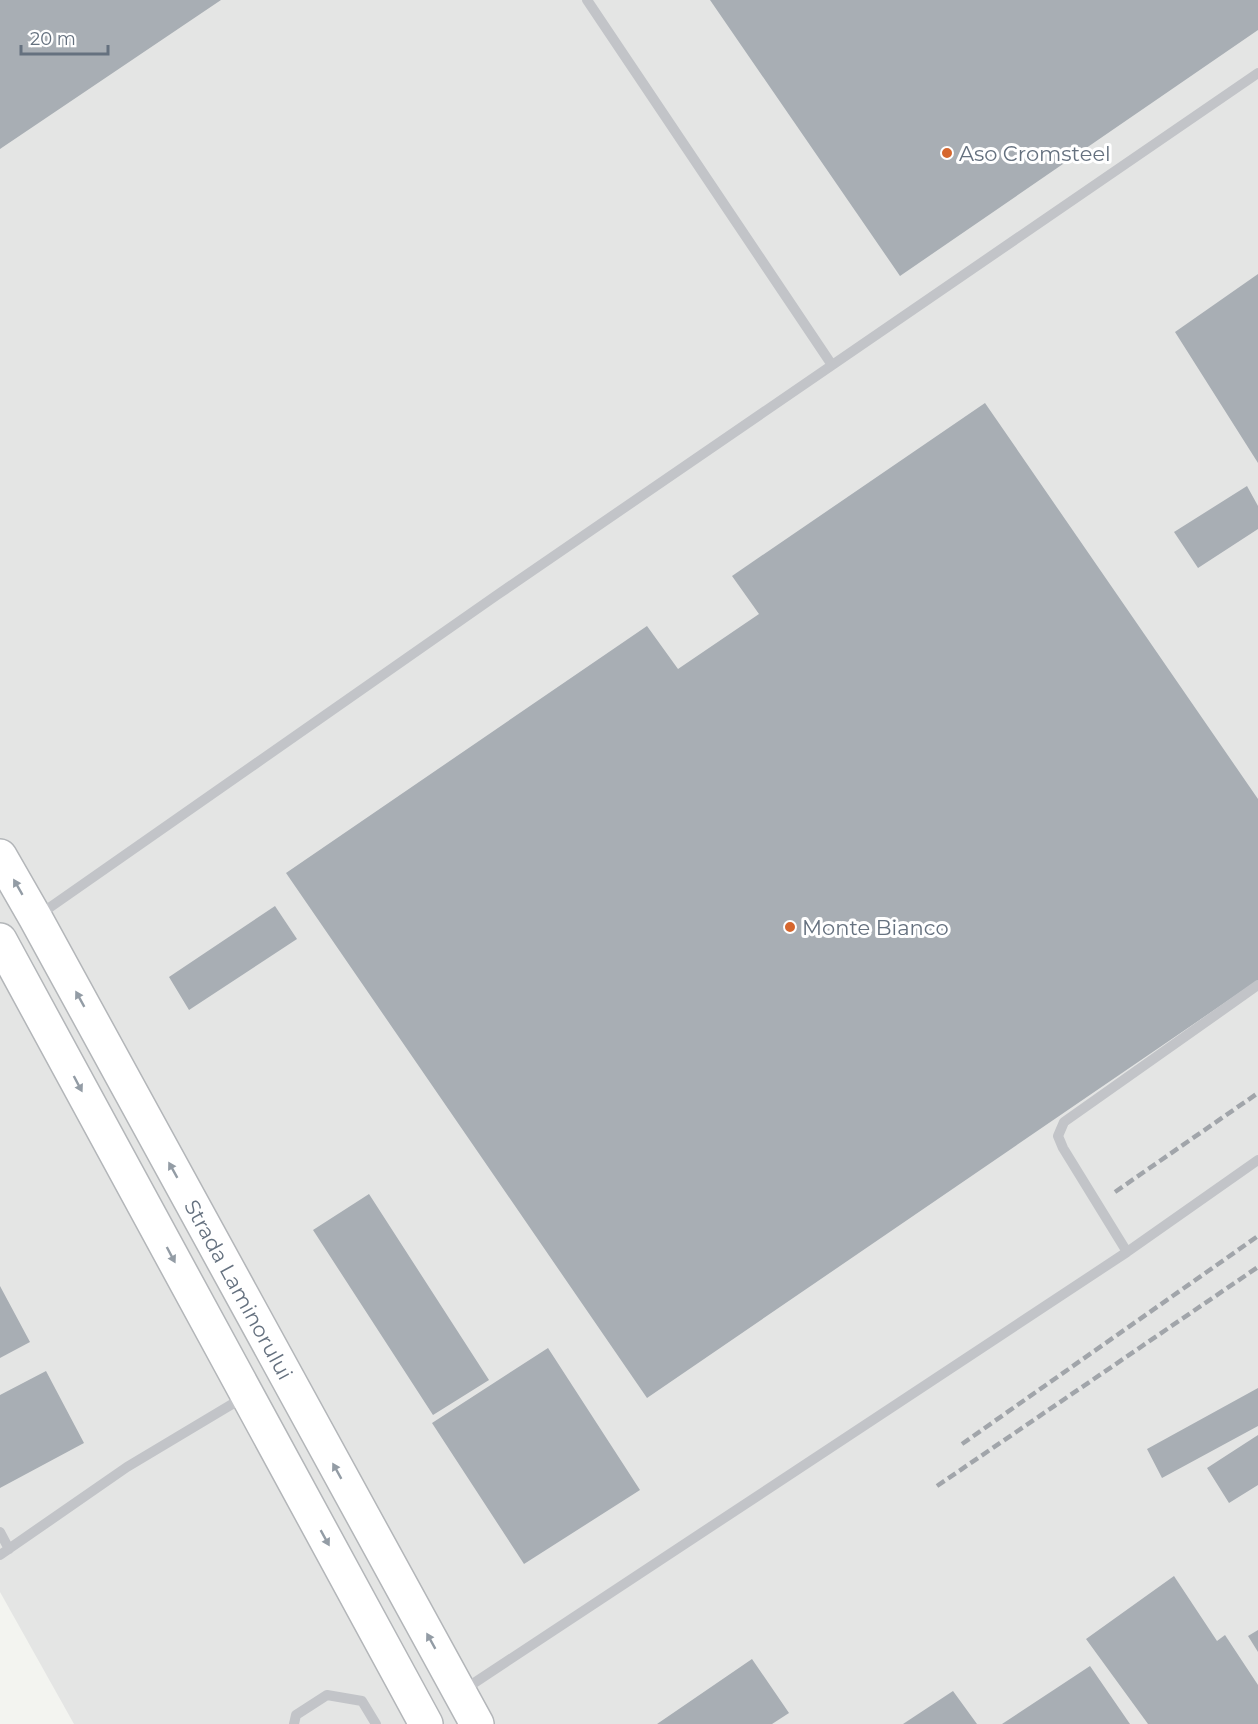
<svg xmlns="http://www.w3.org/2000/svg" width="1258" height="1724" viewBox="0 0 1258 1724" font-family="Montserrat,sans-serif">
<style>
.built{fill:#e4e5e4}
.building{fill:#a8aeb4}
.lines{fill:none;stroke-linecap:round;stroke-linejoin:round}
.primary-casing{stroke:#b3b6b9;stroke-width:36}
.service{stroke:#c2c4c8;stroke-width:10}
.primary{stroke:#fff;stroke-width:33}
.rail{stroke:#a1a5aa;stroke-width:4.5;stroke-dasharray:9 4.5;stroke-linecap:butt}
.oneway{fill:#939ca5}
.poi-dot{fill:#d6672e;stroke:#fff;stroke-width:2}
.labels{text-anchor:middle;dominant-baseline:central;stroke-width:6;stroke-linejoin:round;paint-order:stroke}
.poi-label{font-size:21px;fill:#65717f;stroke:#fff;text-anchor:start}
.street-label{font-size:21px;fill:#65717f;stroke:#fff}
</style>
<rect width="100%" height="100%" fill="#f3f4f0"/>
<path class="built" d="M0,0H1258V1724H74L0,1592Z"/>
<path class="building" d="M0,0H221L0,149Z
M710,0H1258V30L900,276Z
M1258,274V463L1175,332Z
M985,403L1258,799V980L647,1398L286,873L647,626L678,669L759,614L732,576Z
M1247,486L1258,506V529L1198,568L1174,532Z
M275,906L297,939L189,1010L169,977Z
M369,1194L489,1380L433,1415L313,1230Z
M0,1286L30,1342L0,1358Z
M548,1348L640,1490L524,1564L432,1423Z
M46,1371L84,1443L0,1488V1395Z
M1258,1388V1426L1162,1478L1147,1449Z
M1258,1435V1485L1229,1503L1207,1468Z
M1174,1576L1217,1641L1225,1635L1258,1685V1724H1148L1086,1639Z
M1258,1630V1652L1248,1636Z
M752,1659L789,1713L772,1724H657Z
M1090,1666L1130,1724H1002Z
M953,1691L977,1724H903Z"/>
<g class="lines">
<g class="primary-casing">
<g id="primary">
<path id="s1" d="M0,856L35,917L477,1724"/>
<path d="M0,940L426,1724"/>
</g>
</g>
<path class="service" d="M587,0L832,365
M39,915L497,595L1258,73
M1127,1252L1063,1148L1058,1136L1064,1122L1258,985
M0,1532L9,1549
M0,1555L127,1467L244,1397
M462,1691L1127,1252L1258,1160
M294,1724L296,1715L327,1695L362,1701L376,1724"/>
<use href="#primary" class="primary"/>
<path class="rail" d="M1115,1192L1258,1093
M962,1444L1258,1236
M937,1486L1258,1267"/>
</g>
<defs><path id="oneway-solid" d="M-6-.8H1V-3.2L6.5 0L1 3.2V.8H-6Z" transform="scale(1.5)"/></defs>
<g class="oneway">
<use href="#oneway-solid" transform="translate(18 887) rotate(-120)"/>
<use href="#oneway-solid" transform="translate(80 999) rotate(-119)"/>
<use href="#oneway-solid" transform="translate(78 1084) rotate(62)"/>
<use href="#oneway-solid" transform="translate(173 1170) rotate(-119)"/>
<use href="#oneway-solid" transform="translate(171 1255) rotate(62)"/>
<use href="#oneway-solid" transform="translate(337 1471) rotate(-119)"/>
<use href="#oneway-solid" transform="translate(325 1538) rotate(61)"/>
<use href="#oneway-solid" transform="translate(431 1641) rotate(-119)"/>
</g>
<g class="poi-dot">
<circle cx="947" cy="153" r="6"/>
<circle cx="790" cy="927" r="6"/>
</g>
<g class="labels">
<g class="poi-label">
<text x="959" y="153">Aso Cromsteel</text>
<text x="802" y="927">Monte Bianco</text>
</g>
<g class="street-label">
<text stroke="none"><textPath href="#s1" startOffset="495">Strada Laminorului</textPath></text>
</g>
</g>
<path d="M21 45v9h87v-9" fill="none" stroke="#65717f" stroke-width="3"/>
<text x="30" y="45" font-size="18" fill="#65717f" stroke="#ffffff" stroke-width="4.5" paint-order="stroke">20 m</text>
</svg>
